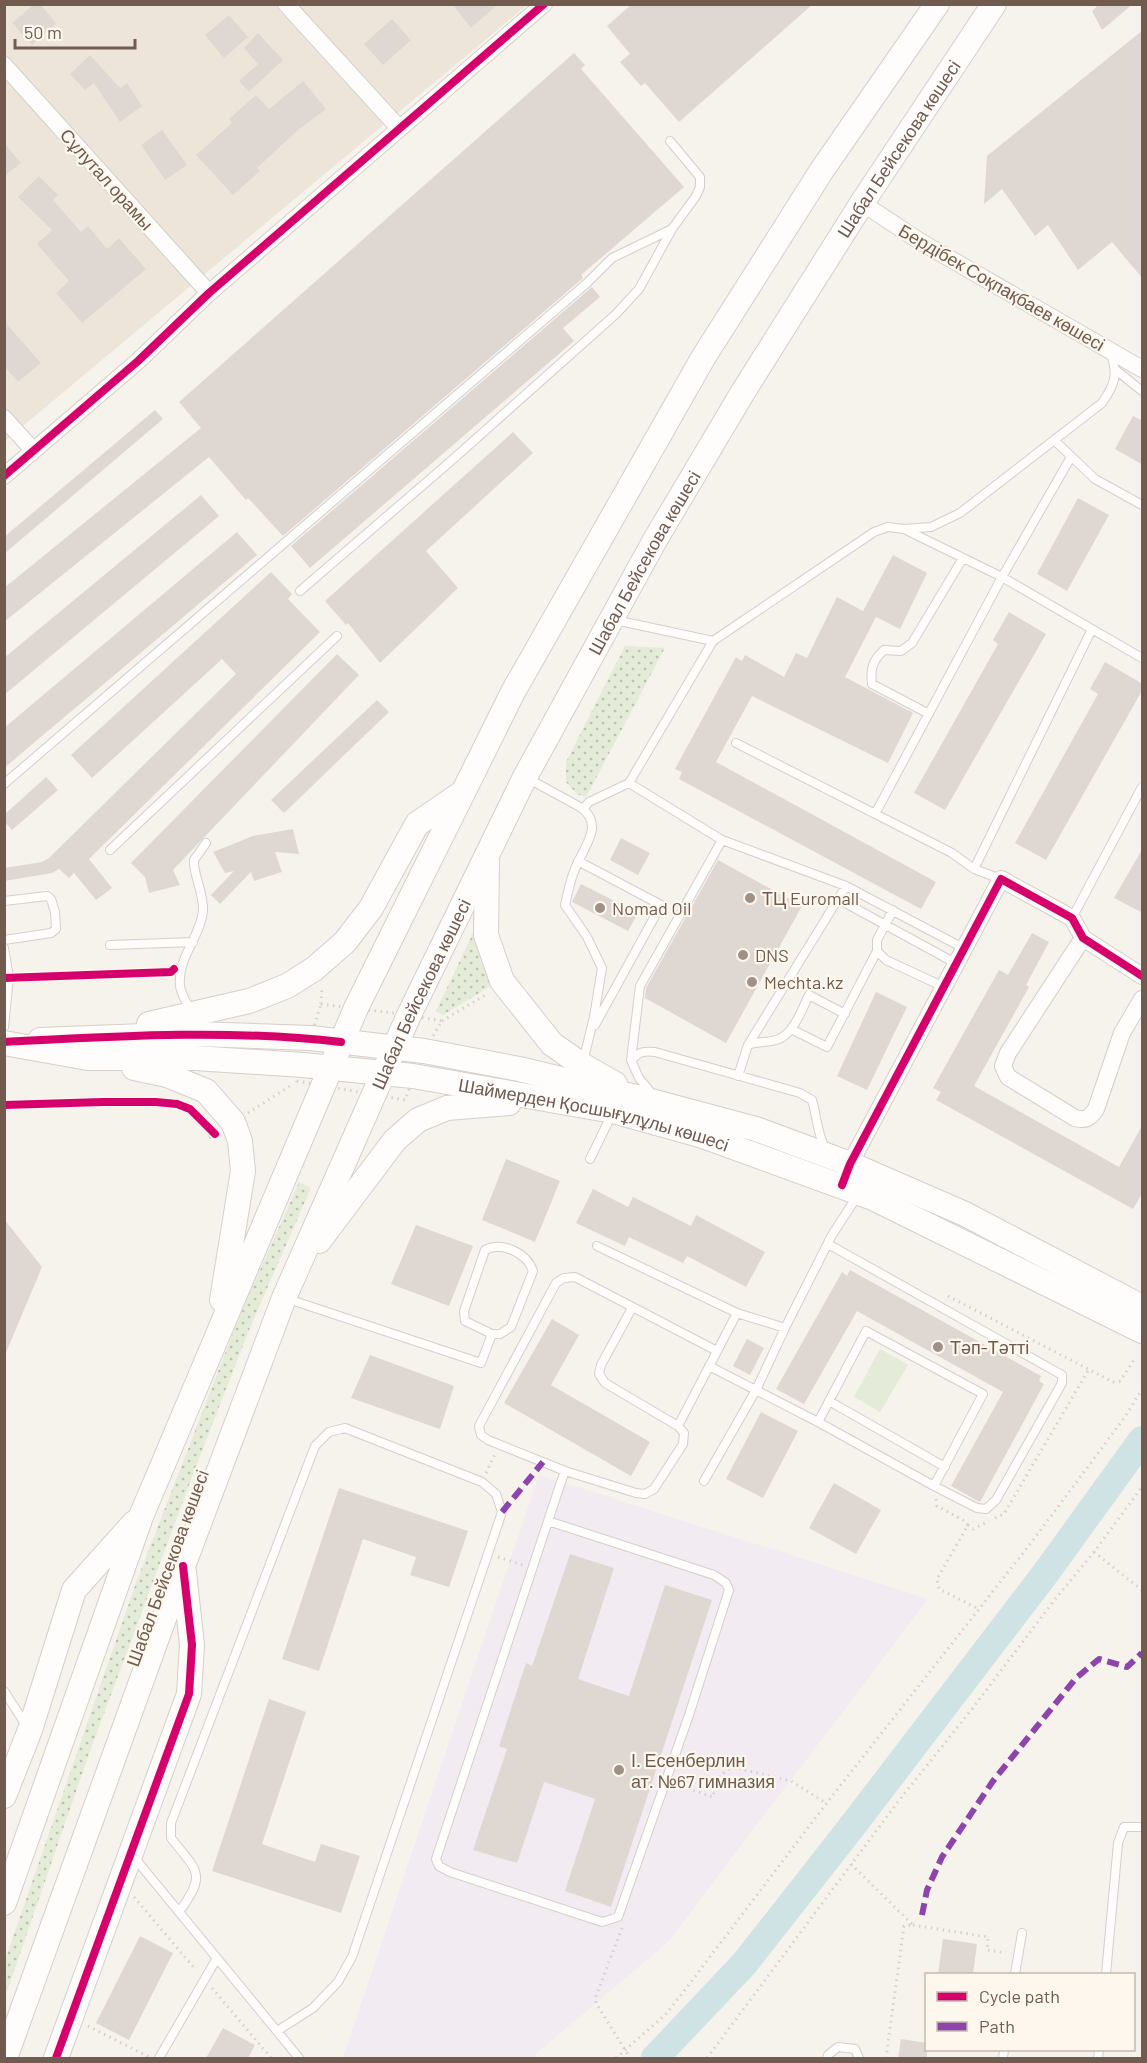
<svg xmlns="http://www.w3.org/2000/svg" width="1147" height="2063" viewBox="0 0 1147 2063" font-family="Barlow,sans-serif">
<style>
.residential{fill:#eee5da}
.education{fill:#f2ebf2}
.grass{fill:url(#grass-dots)}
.green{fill:#e4ebd8}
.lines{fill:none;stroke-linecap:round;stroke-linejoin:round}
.river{stroke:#d0e3e4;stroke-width:28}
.building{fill:#dfd8d2}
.lane-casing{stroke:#d5cfca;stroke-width:10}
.street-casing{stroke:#d5cfca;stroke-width:18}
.secondary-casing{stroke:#d6cfca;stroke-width:26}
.path{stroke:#d7d0cc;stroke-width:3;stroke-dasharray:1.5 4.5;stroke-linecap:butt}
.lane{stroke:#fefdfc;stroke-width:8}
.street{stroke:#fefdfc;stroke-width:16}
.secondary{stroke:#fefdfc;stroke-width:24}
.quiet{stroke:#8e44ad;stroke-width:6;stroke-dasharray:12 6;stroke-linecap:butt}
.cycleway-casing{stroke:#fdf7ee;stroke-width:11}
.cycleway{stroke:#d6006c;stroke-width:8}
.poi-dot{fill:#a09086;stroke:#fdf7ee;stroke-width:2}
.labels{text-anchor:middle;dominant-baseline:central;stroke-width:4.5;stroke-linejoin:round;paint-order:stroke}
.street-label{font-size:18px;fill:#715b4f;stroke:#fdf7ee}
.poi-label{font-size:18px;fill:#715b4f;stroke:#fdf7ee;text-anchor:start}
</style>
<defs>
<pattern id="grass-dots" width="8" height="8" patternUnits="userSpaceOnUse" patternTransform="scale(1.5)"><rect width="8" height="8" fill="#e4ebd8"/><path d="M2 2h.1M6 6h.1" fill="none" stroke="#bdc1b2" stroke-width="1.8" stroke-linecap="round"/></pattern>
</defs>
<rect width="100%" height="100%" fill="#f6f2ec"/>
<path class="residential" d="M5,5H527L5,441Z"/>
<path class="education" d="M539,1475L928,1599L668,1942L531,2058H343Z"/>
<path class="grass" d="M625,646L665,648L586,797L577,794L566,782V762Z
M473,933L481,962L491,986L443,1015L436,1011Z
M299,1182L311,1188L251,1325L198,1461L89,1754L5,1997V1960L136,1583L238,1320Z"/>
<path class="green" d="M880,1349L908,1365L880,1412L854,1397Z"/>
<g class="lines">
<path class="river" d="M655,2058L744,1964L850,1829L1045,1574L1142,1440"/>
</g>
<path class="building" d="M34,4H40L56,23L32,45L12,23Z
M452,4H498L471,28Z
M632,4H813L679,122L645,83L641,86L620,62L630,54L607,26Z
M1099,4H1133L1102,30L1092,11Z
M229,15L248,37L224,58L205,35Z
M392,19L411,40L383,65L364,44Z
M1143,30V279L1112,242L1078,270L1048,225L1035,236L1002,189L984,204L987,156Z
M258,33L283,60L249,92L239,81L258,64L244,48Z
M574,53L585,65L581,69L684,187L581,275L583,278L283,536L248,498L246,500L209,457L4,622V588L201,428L179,402Z
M90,55L120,88L127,83L142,106L120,122L94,83L85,90L70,74Z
M303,81L326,109L298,130L257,168L260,171L233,195L196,155L232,123L229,119L256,95L269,109Z
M162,130L187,165L165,180L141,145Z
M4,143L21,163L4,176Z
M39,176L58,195L53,200L81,232L88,226L107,249L119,238L146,269L82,323L56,293L69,281L37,244L52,230L18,197Z
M592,287L600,297L563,328L574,341L310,568L291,546Z
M4,321L41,363L18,382L4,366Z
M155,410L163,419L4,554V537Z
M1133,416L1143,421V465L1115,449Z
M513,432L533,453L426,551L458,588L380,663L348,623L346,625L325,601Z
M201,495L219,516L4,695V658Z
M1078,498L1109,515L1067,591L1037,574Z
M237,532L257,555L4,768V728Z
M893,555L927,573L900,629L876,617L845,677L913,713L888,763L752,696L716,762L936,882L921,909L679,779L682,772L675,769L736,657L742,661L745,655L784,677L796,653L807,658L837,597L863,611Z
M271,572L292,594L288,599L320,632L89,859L112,888L96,900L74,873L69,878L59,869L52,873L4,881V868L42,862L49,858L236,674L222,659L92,778L71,755Z
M1009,612L1046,634L945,810L914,793L998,644L993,640Z
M337,654L359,675L173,870L180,885L149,893L145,877L131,863Z
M1105,662L1143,684V689L1046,860L1015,843L1098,694L1090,689Z
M377,700L389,712L284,813L271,800Z
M46,777L58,790L12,830L4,821V815Z
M293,829L299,854L275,852L282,872L254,881L251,872L220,904L211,895L234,871L225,873L213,852L253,836Z
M621,838L650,853L638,875L610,860Z
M1143,848V913L1114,898Z
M718,860L802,906L726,1043L645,998L646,988Z
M581,884L638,913L628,931L572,902Z
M1032,933L1049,942L1026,985L1029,987L974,1086L1119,1167L1143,1124V1192L1133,1209L936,1100L941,1092L933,1088L999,970L1008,975Z
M876,992L907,1007L867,1090L837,1076Z
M506,1159L560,1181L535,1242L482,1220Z
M593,1189L628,1207L633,1197L691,1226L696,1215L765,1252L746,1287L687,1256L683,1263L629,1237L625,1246L576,1223Z
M4,1219L42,1267L5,1355H4Z
M416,1225L473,1246L449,1306L391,1284Z
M850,1270L1041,1376L1039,1381L1044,1384L980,1502L951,1486L1003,1392L857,1311L804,1404L776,1389L842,1272L847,1276Z
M552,1319L579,1335L551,1385L650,1442L631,1476L504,1403Z
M747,1339L764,1348L750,1375L733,1366Z
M370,1355L454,1386L440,1429L351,1398Z
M761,1412L798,1431L763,1498L726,1479Z
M834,1483L881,1510L856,1554L809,1528Z
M339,1488L468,1531L449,1587L410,1575L416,1557L363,1539L319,1671L282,1659Z
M570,1554L614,1568L578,1679L629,1696L665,1585L712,1600L611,1907L565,1891L595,1799L544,1782L517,1863L473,1850L507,1749L499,1746L526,1663L532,1666Z
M269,1699L306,1712L262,1844L315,1862L321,1844L360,1856L341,1913L212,1871Z
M140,1936L173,1953L129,2040L96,2023Z
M943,1939L977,1944L973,1974H938Z
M223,2028L255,2045L248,2058H206Z
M901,2039L927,2043V2058H898Z"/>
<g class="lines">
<g class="lane-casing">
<path id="lane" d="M1116,370L1142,391
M1054,440L1095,479L1142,505
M904,529L931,527L960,513L1102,403C1115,384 1118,376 1111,353
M300,591L451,461L616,314L639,289L672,229L696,196L700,187V177L670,141
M615,620L713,641L874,532L888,527L904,529L1002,577L1142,658
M929,714L872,684C870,668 873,660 884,650L901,651L912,643L963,558
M736,743L952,853L974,869
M527,778L580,807C606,825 583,847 575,869C570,880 568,893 565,905L587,937L602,968L594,1017L583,1062
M629,783L713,641
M4,784L587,283L612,258L672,229
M583,809L589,802L629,783L722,840L846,886L965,949
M875,814L1002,577L1071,457
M110,850L337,636
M578,861L661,905L595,1025
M1001,879L974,869L1092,629
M838,899L957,964
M4,901L47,896L51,899L55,912L56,929L51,933L4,940
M893,910L877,940V951L886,960L944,987
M1072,918L1142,787
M110,945L193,942
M4,948L9,977L4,1027
M191,1012C188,1004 181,995 180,986C177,958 200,938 203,911C204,897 196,880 194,865V860L206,843
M791,1029L827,1047L877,951
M748,1045L846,886
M632,1060C639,1051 645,1051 655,1052L800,1093L812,1100C817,1116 817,1133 825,1148
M738,1076L748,1045C758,1041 767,1043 776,1040C793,1036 802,1009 809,995L845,1014
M652,1094L639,1078L631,1060L640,986L722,840
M590,1159L613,1112
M597,1246L737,1313L785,1328L832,1235L858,1195
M285,1298L481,1363L492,1334L465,1321L464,1311L485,1250C502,1241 527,1253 533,1271L511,1327L500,1334H492
M632,1308L601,1365L599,1374L605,1383L678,1426L737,1313
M709,1366L818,1422L866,1331L983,1394L934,1486L977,1508L986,1509L996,1500L1062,1383V1375L828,1244
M829,1401L945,1467
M818,1422L934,1486
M565,1471L488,1440L481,1435L479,1426L556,1283L564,1278L575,1277L717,1351
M704,1481L756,1390L785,1328
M548,1521L714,1575L726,1583L729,1590L689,1715L618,1917L602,1922L450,1872L439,1866L436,1859L561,1482L565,1471L636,1493L645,1494L654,1489L683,1444L684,1433L678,1426
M4,1691L26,1725
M133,1856L299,2058
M179,1912C207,1874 198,1872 171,1838V1823L315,1446L329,1432L345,1428L482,1482L496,1494L502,1512L352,1957L338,1982L313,2008L277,2031
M1015,1974L1022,1933
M1106,1974L1118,1843L1124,1827H1142
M159,2058L217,1958
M827,2058L828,2055L838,2047L855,2049L859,2058
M1003,2058L1004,2050
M1098,2058L1099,2050"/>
</g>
<g class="street-casing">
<path id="street" d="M286,4L399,128
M4,65L209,293
M862,203L921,242L1142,369
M4,418L33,450
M4,476L138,361L209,293L544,4
M1083,938L1008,1053L1003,1066L1008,1077L1075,1118C1085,1121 1090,1118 1096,1109L1122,1033L1142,999
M846,1173L850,1164L1001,879L1072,918L1083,938L1142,976"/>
</g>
<g class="secondary-casing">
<g id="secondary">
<path d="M487,861L486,935L502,981L552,1044L582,1065L615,1084"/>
<path d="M149,1024L249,1001L287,986L314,969L345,942L371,908L417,824L462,793"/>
<path d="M40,1040L196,1034L311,1038L424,1051L519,1069L640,1098L756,1129L850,1164L965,1214L1142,1307"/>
<path id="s1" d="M4,1043L88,1058H195L303,1065L413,1076L613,1111L703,1136L873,1198L1142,1331"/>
<path d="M134,1068L167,1075L206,1091L233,1122L240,1141L243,1171L222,1300"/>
<path d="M319,1241L395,1140L418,1120L447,1108L509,1103"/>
<path d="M4,1796L30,1730L74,1590L134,1523"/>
<path d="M4,1903L142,1514L356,1008L513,692L703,358L822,170L937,4"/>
<path id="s2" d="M5,2058L183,1566L284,1298L409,1015L525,777L655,540L743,392L862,203L994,4"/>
<path d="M56,2058L189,1694L192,1645L184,1572"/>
</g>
</g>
<path class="path" d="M321,1004L409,1015L442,1021L424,1051L405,1100L297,1081Z
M321,1004L322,988
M442,1021L487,994
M248,1113L293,1084
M209,1138L217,1132
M948,1296L1113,1382L1120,1381L1136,1357
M486,1473L495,1454
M936,1499L937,1506L963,1520L968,1525L937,1579L939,1589L979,1609
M995,1518L1004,1514L1089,1369
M968,1525L973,1529L989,1521
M1094,1552L1142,1590
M498,1557L523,1565
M676,1785L713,1797L717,1778L732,1767L791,1781L826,1803
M851,1864L913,1925L904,1926L886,2058
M134,1897L196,1970
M913,1925L988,1937L987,1950L1006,1953
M622,1928L596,1996V2003L630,2058
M212,1988L271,2058
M88,2026L149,2057
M616,2058L666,2014L681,1995L826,1804L1034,1539L1125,1417L1142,1389
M707,2058L897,1803L972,1709L1056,1598L1094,1552L1142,1487"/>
<use href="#lane" class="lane"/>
<use href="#street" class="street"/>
<use href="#secondary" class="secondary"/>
<path class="quiet" d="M502,1512L543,1462
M922,1915L927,1890L942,1857L993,1781L1076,1678L1099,1659L1127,1667L1142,1653"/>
<g class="cycleway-casing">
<path id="cycleway" d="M4,476L138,361L209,293L544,4
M4,978L171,972L174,969
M4,1042C117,1036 229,1029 341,1042
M4,1105L103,1102H156L177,1104L190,1109L215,1134
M842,1185L850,1164L1001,879L1072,918L1083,938L1142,976
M56,2058L189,1694L192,1645L183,1566"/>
</g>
<use href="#cycleway" class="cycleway"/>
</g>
<g class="poi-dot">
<circle cx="750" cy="898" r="6"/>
<circle cx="600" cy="908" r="6"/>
<circle cx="743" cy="955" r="6"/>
<circle cx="752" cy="982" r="6"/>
<circle cx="938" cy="1347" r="6"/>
<circle cx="619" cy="1770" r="6"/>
</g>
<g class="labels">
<g class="street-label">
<text stroke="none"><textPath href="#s2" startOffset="2115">Шабал Бейсекова көшесі</textPath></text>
<text transform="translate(107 179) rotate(48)">Сұлутал орамы</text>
<text transform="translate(1002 287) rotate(30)">Бердібек Соқпақбаев көшесі</text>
<text stroke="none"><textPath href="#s2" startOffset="1629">Шабал Бейсекова көшесі</textPath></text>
<text stroke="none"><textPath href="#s2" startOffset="1143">Шабал Бейсекова көшесі</textPath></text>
<text stroke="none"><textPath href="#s1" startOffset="596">Шаймерден Қосшығұлұлы көшесі</textPath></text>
<text transform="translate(167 1568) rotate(-70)">Шабал Бейсекова көшесі</text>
</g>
<g class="poi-label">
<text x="762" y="898">ТЦ Euromall</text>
<text x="612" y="908">Nomad Oil</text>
<text x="755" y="955">DNS</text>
<text x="764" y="982">Mechta.kz</text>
<text x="950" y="1347">Тәп-Тәтті</text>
<text x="631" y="1760">І. Есенберлин<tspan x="631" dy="21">ат. №67 гимназия</tspan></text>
</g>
</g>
<rect width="1147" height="2063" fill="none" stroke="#715b4f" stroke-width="12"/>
<rect x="925" y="1973" width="210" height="78" fill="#fdf7ee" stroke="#c5b9ae" stroke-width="1.5"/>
<rect x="937" y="1992" width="30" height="9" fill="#d6006c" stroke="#c5b9ae" stroke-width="1.5"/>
<text x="979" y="2003" font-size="18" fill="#715b4f">Cycle path</text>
<rect x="937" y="2022" width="30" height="9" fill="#8e44ad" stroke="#c5b9ae" stroke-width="1.5"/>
<text x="979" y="2033" font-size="18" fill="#715b4f">Path</text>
<path d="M15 39v9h120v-9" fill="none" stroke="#715b4f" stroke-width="3"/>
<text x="24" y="39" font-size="18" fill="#715b4f" stroke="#fdf7ee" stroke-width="4.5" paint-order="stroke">50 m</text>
</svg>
